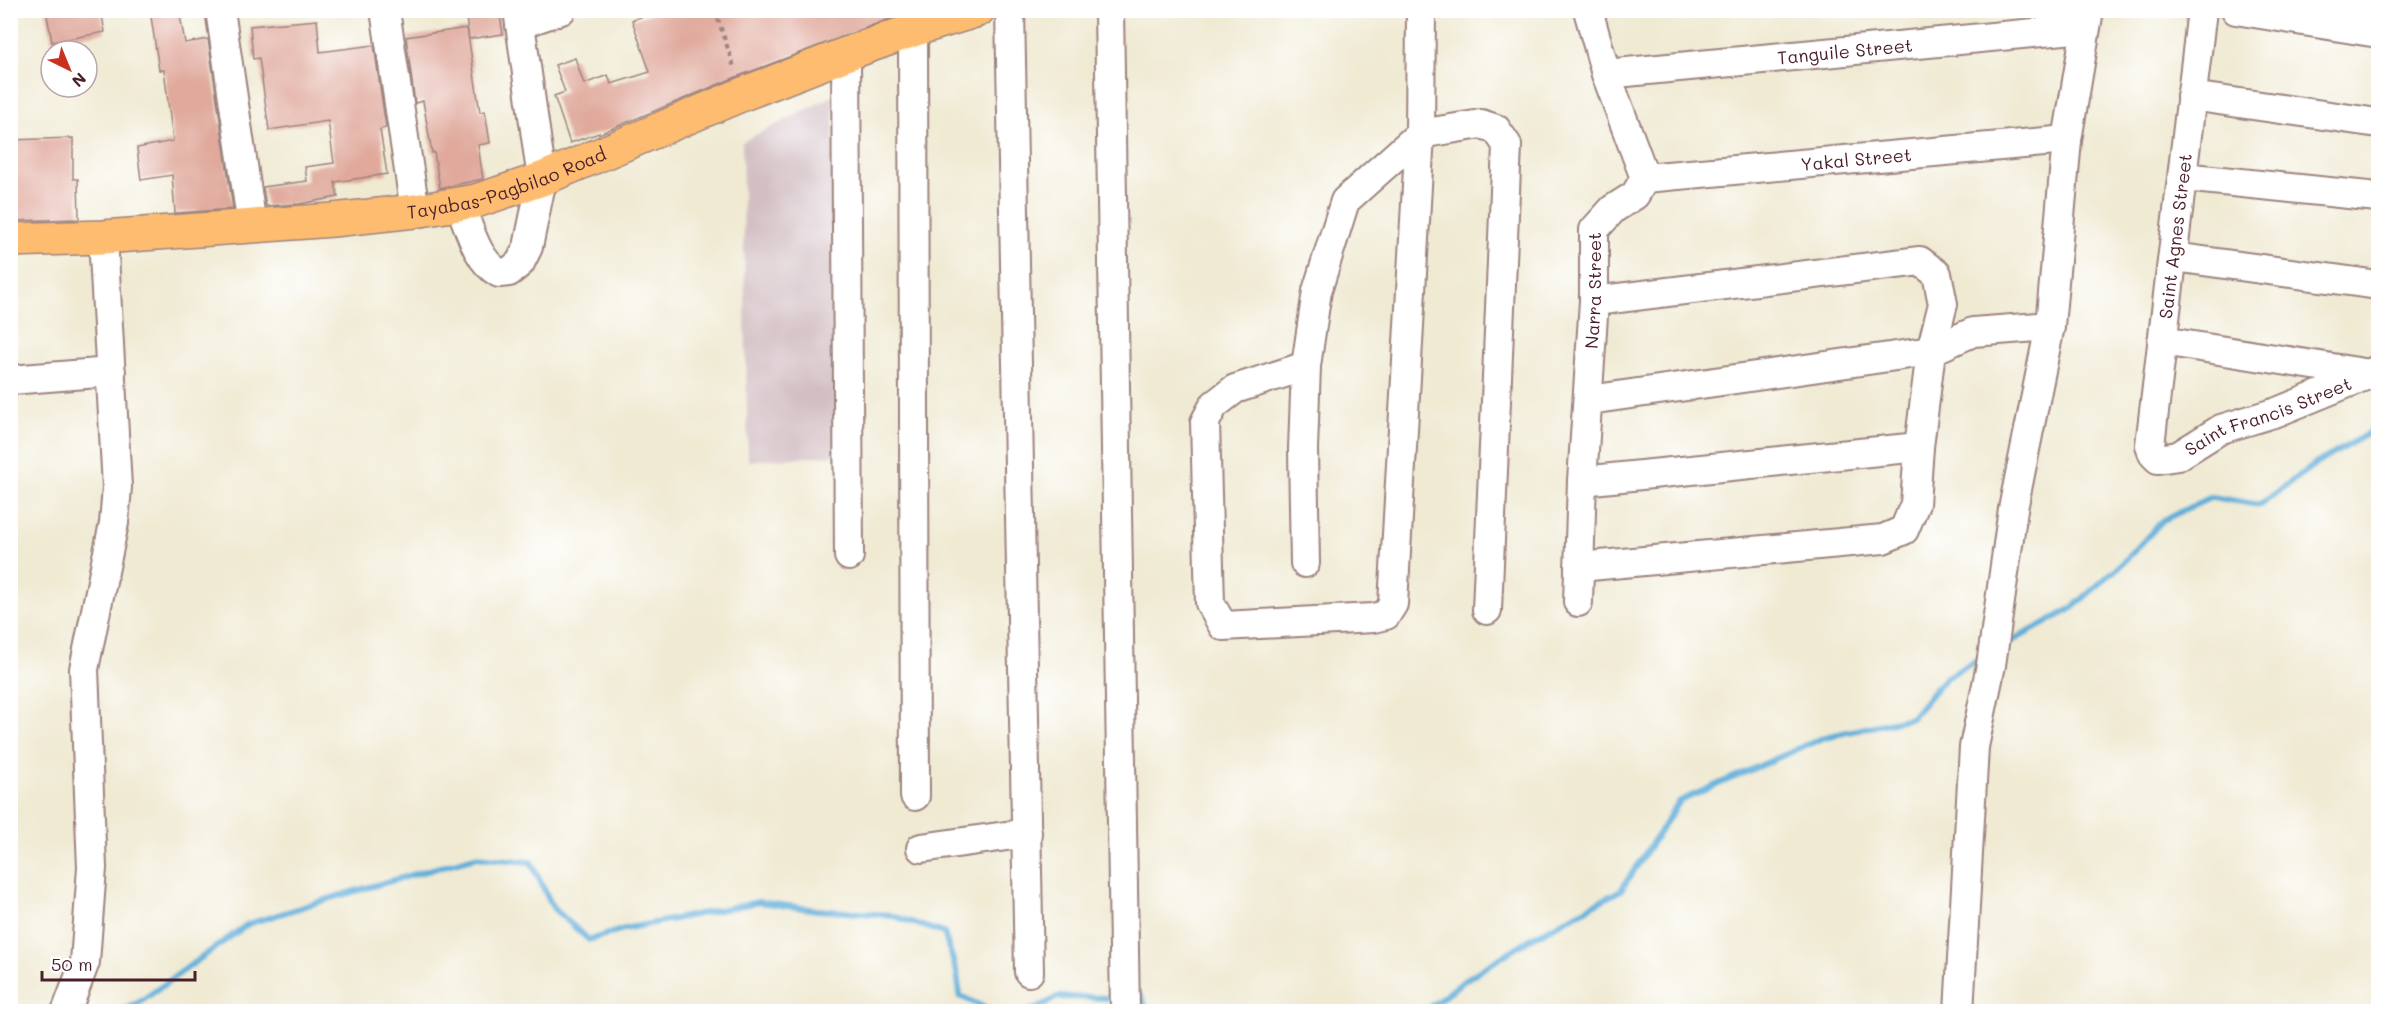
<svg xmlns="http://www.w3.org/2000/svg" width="2389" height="1022" viewBox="0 0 2389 1022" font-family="Mali,sans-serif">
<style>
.industrial{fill:#d2bec3}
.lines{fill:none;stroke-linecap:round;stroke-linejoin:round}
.stream{stroke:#5faed9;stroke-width:6}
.building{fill:#e0a99b}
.minor-casing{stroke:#9d847f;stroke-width:32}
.major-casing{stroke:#9d847f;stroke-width:36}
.path{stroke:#9d847f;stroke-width:4;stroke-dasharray:4.5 4.5;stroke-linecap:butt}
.minor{stroke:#fff;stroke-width:28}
.major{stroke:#fdbc6f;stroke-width:33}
.labels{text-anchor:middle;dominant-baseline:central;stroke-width:4.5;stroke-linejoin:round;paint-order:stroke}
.street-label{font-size:18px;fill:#4a1f2b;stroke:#fff}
</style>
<rect width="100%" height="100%" fill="#fff"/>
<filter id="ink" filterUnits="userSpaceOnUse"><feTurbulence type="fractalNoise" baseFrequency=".0167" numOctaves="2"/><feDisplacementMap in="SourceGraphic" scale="12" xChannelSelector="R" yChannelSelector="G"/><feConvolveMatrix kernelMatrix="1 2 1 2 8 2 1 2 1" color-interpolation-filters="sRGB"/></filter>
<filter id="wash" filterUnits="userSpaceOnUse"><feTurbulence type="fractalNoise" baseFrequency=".008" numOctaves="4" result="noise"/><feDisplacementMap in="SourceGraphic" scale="24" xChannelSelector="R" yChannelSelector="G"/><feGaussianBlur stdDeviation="1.35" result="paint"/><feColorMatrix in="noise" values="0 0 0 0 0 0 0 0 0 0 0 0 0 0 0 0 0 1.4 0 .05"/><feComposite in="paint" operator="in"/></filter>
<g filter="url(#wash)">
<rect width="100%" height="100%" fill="#f0ead3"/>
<path class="industrial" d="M833,96L837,455L748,461L742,142Z"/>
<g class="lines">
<path class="stream" d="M2001,647L2071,609L2124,562L2163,520L2212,497L2260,505L2315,464L2378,428
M1131,997L1141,996L1148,1012
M120,1012L140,1002L248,924L338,896L475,857L531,862L553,908L589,940L624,929L759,902L817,910L890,915L944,933L957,973L960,996L990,1010L1008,1012
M1025,1012L1038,1008L1057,997L1118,998
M1424,1012L1465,980L1530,939L1621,890L1680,801L1825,737L1911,718L1945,678L1984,656"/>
</g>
<g id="blocks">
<path class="building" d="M46,10H101L105,32L52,42Z
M150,10H179L185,43L208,39L233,209L175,213L172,175L141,180L137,148L173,141L164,70H159Z
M465,10H499L503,34L469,39Z
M661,10H913L736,77L599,134V133L570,143L554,96L565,92L555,65L575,58L584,84L608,75L611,84L650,72L632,20Z
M317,20L320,52L374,45L386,128L380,129L387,174L335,182L338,197L299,204L266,206L263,187L307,181L305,167L334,163L328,121L269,130L259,58L253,59L250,26Z
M467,28L480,112L485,111L490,143L478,145L483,179L440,188L434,152L432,153L423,101L415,103L406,37Z
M73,138V179H78L79,219L10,221V140Z"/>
</g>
</g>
<g filter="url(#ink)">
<use href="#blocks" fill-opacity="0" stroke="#9d847f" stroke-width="1.5"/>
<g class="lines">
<g class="minor-casing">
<g id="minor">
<path d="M220,10L252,226"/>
<path d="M385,10L415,211"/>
<path d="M1010,10L1029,972"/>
<path d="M1109,10L1125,1012"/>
<path id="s1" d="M2202,10L2150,445L2153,454L2158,459L2178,456L2221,429L2277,412L2370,374L2378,369"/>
<path d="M2236,10L2378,33"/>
<path d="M520,24L561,10"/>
<path d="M913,30L915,796"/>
<path d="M846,54L849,556"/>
<path id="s2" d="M1606,74L2085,28"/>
<path d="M2191,96L2378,123"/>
<path d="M2183,177L2378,197"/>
<path id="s3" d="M1645,178L2067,140"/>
<path d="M460,205C469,227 477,261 499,273L509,272L520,263L528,247L542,179L518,10"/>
<path d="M2174,257L2378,285"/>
<path d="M2162,341L2370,374"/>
<path d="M1306,366L1235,389L1214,405L1205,422L1210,603L1223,626L1373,618L1386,615L1393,604L1420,134L1421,10"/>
<path d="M10,380L111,372"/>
<path d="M1589,400L1931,351L1973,332L2050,326"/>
<path d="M1582,481L1919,447"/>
<path d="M1305,563L1303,449L1306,366L1317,291L1345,201L1420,134L1481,124L1496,129L1507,145L1487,610"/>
<path d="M1579,567L1883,539L1904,530L1915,504L1919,447L1931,351L1943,304L1937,274L1920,261L1594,301"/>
<path id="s4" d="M1578,602L1582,481L1594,301V230L1613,209L1635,195L1645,178L1606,74L1588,10"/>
<path d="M921,848L1027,833"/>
<path d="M66,1012L85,962L92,868L84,669L114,523L117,487L103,237"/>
<path d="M1959,1012L1974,747L1991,665L2013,509L2050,326L2067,140L2089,10"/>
</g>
</g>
<g class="major-casing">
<g id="major">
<path id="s5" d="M10,240L103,237L333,220L415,211L476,201L542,179L743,94L846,54L913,30L978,10"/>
</g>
</g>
<path class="path" d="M715,10L735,70"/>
<use href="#minor" class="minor"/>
<use href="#major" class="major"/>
</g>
</g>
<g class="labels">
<g class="street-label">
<text stroke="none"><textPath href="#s2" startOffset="240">Tanguile Street</textPath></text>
<text stroke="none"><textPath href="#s3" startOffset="212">Yakal Street</textPath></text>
<text stroke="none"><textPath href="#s5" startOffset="502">Tayabas-Pagbilao Road</textPath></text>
<text transform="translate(2175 236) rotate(-83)">Saint Agnes Street</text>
<text stroke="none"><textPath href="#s4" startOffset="312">Narra Street</textPath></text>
<text stroke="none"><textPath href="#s1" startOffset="574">Saint Francis Street</textPath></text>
</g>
</g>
<rect width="2389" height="1022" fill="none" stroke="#fff" stroke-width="36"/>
<g transform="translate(69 69) rotate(137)"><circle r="28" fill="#ffffff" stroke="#b7a5aa" stroke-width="1.5"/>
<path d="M0-4.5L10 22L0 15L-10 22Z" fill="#c8321e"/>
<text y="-9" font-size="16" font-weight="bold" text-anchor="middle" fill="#4a1f2b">N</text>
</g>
<path d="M42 971v9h153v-9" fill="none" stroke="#4a1f2b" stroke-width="3"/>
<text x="51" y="971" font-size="18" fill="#4a1f2b" stroke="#ffffff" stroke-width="4.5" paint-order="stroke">50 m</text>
</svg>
